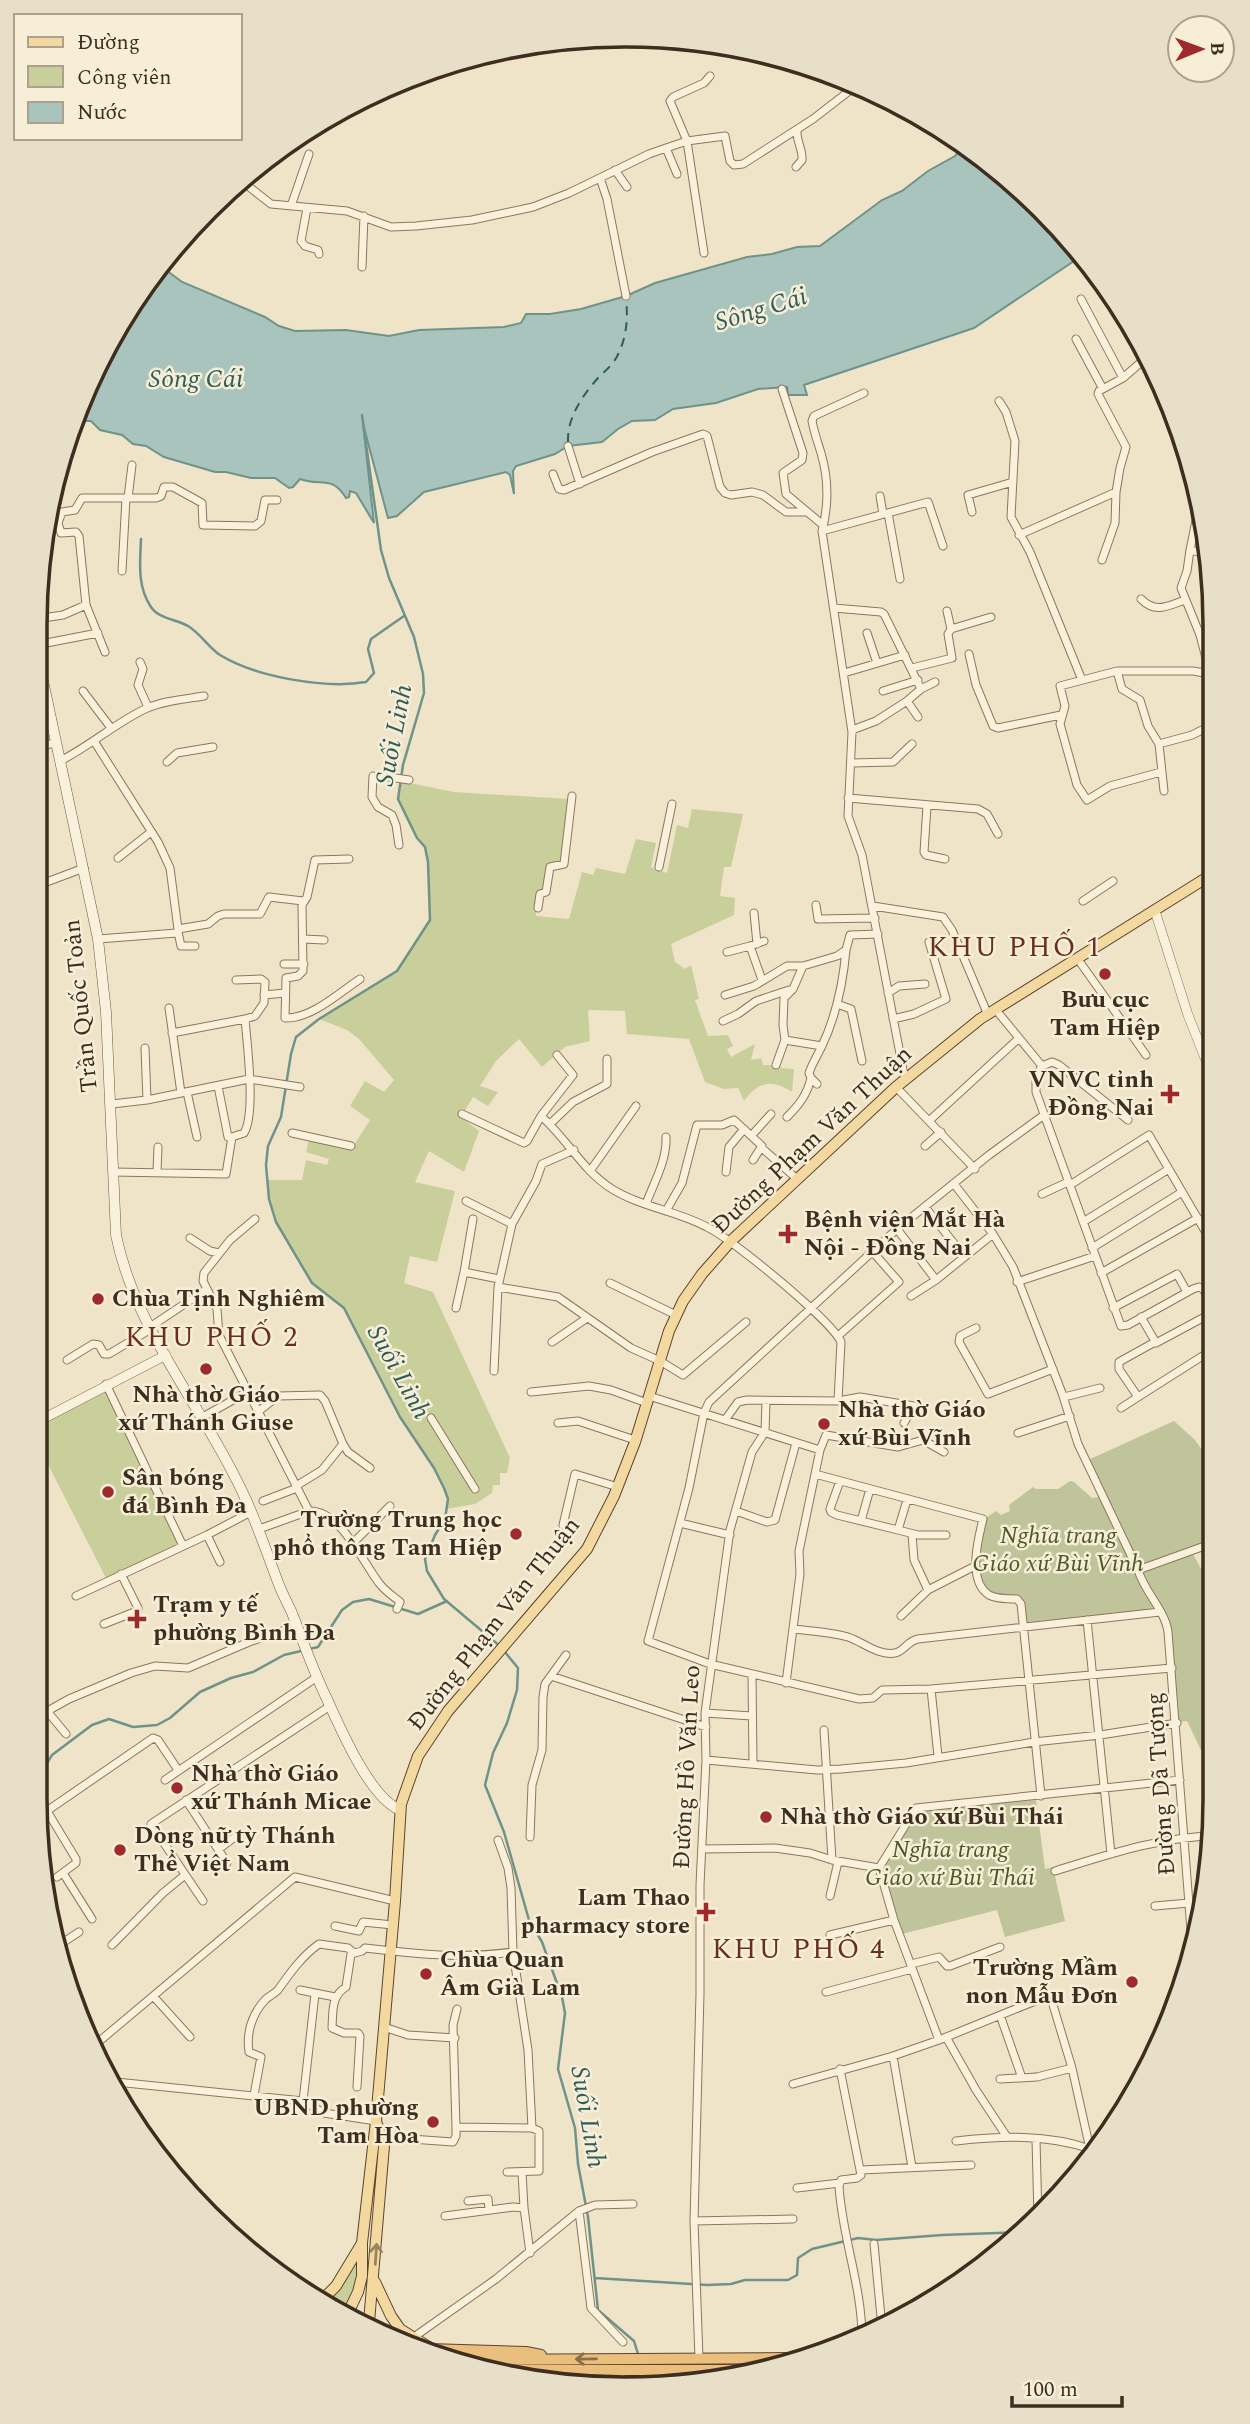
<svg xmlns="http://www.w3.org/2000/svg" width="1250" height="2424" viewBox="0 0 1250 2424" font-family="Spectral,serif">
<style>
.green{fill:#c9cf9b}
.cemetery{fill:#bfc49a}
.water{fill:#a9c4bc;stroke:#6f938a;stroke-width:2}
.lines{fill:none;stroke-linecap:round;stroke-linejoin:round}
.stream{stroke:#6f938a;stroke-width:2.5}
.ferry{stroke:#2f5d5a;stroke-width:2;stroke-dasharray:9 7;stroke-linecap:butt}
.minor-casing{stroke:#8d765c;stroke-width:9}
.tertiary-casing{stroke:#8d765c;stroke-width:10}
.secondary-casing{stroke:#6f573f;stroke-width:11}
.primary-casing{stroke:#5b4430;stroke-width:12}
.trunk-casing{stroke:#5b4430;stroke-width:12}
.minor{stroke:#faf1dc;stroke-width:7}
.tertiary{stroke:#faf1dc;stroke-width:9}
.secondary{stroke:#faf1dc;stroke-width:10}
.primary{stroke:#f3d9a0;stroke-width:10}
.trunk{stroke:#eabe7c;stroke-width:10}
.oneway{stroke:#988460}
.oneway2{stroke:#8b6f49}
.poi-dot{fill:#9e2a2b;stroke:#f7eed8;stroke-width:2.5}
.labels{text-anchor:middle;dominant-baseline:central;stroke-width:5;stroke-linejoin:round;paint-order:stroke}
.poi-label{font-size:24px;font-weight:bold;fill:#3d2e20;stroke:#f7eed8;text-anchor:start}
.street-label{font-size:24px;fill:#3d2e20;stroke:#f7eed8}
.park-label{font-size:24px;font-style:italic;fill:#4d5a26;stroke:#f7eed8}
.water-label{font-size:26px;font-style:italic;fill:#2f5d5a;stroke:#f7eed8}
.quarter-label{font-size:28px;letter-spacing:2px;fill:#6b2e1e;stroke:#f7eed8}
.rim{fill:none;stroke:#3d2e20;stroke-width:3.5}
</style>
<rect width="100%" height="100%" fill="#f0e4c8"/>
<path class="green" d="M400,781L454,792L569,799L561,863H552L548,866L545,888L536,895V916L569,919L582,872L593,875L596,868L625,874L636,839L656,843L651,867L667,873L677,825L688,828L692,809L743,814L731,867H724L720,896L735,898L734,915L671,944L675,962L685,969L691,965L699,999L695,1000L708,1036L728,1035L733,1046L727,1049L731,1057L755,1044L751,1060L761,1058L763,1065H779L782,1068L794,1069L792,1092C772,1079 759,1081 744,1101L738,1088L724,1089L705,1082L689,1039L627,1034L625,1011L588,1010L590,1041L565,1047L542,1067L519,1039L496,1061L480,1086L498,1092L488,1106L473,1097L461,1117L479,1131L464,1172L429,1151L415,1182L455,1191L437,1262L410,1256L404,1283L433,1292L510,1458L507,1473H500V1485H493L492,1493L475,1504L446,1509L448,1499L434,1468L400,1417L344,1308L312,1283L276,1222L269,1199L267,1180H302L306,1160L327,1165L329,1159L306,1152L309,1140L352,1148L370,1120L350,1106L365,1081L384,1092L394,1080L359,1039L347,1030L319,1019L397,971L430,920L428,862L425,847L417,838L398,799Z
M106,1390L179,1545L106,1578L35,1439V1428Z
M359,2252C357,2274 354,2291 344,2311L324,2302Z"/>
<path class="cemetery" d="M1174,1421L1195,1440L1213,1466V1541L1140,1567L1088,1460Z
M1070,1481L1074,1482L1092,1498L1100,1497L1142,1587L1156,1610L1026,1623L1018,1597C1010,1596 997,1596 991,1592C970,1578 981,1538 986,1518L996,1511L1001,1515L1010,1511L1009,1505L1033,1487L1036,1489H1058Z
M1193,1554L1213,1590L1214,1777L1187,1721L1179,1722L1169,1623L1151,1594L1142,1572Z
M1036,1800L1045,1869L1053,1867L1065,1921L1005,1937L997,1910L902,1934L881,1867L914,1813L924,1809Z"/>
<path class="water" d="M963,147L1014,182L1080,257L974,328L804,385L807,395H788L787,387L758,389L716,403L673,409L655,420L632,421L618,429L602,442L568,446L555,454L516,466L513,471L514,494L510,475L506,472L424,492L397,516L388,518L363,424L374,523L356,493L350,491L349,497L346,498C331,474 321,487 300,479L293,487L289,488L275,478H251L226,472H215L164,457L146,446L133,444L122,435L100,430L91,421H83L76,417L96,364L158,264L182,282L265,317L279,326L295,331L346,330L389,336L419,330L504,327L521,323L526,314H550L581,309L626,296L655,283L747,257L772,254L797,247L820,246L882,200L902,191L928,171L955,156Z"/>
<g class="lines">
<path class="stream" d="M362,415L381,550L389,578L414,637L423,674L424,693L403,765L398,799L417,838L425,847L428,862L430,920L397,971L319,1019L296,1037L291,1054L281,1117L268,1146L266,1165L269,1199L276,1222L312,1283L344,1308L400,1417L434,1468L444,1488L448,1499L445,1519L435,1535L425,1559L427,1571L444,1599L501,1647
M141,539C140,563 137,586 151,607C159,619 176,619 188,626C200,633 208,647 220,655C256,677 325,689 366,682L374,673L368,649L371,639L404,616
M505,1652L518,1668L517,1690L507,1723L493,1753L485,1785L504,1832L529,1920L542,1942L562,1997L565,2013L558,2069L575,2128L578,2164L588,2217L598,2310L634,2341L638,2354
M35,1785L43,1776L47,1763L52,1755L92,1725L109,1719L133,1727L157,1725L170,1718L200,1692L231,1678L253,1672L284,1655L318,1647L342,1610L353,1602L369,1599L418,1614L447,1601
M595,2278L707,2285L731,2284L745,2280H788L797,2275L798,2258L812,2249L858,2238L876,2240L942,2235L1023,2232
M639,2375V2385"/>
<path class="ferry" d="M568,442C567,418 582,396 598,378C606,370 615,363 619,352C627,336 628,316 626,297"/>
<g class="minor-casing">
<path id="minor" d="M666,148L687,141L670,101L673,97L704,83L710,76
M796,167L802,160C803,149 796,141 797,130
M615,170L627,187
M600,178L607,199L626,296
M239,179L271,204L347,211L391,227L416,226L472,220L533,207L569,193L649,154L666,148L677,174
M291,206L309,154
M307,208L301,241L305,246L318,250L319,254
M704,253L687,141L725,136L730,161L734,165L743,164L813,119L857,85
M362,267L364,216
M1081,299L1123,378
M1076,339L1103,389
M782,389L803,453L802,460L783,473L786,494L823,525
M864,393L814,416L812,421C814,432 818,443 821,453C829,480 829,504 822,531L852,732L848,816L862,855L905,1080
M999,401L1006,412L1015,441L1011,517L1030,552L1082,680
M568,446L580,484
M553,474L559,489L564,490L652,452L703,434L707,436L720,487L725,493L731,495L752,492L763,495L786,512H807
M880,496L883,514
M128,498L132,465
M972,512L968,495L1013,482
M888,513L900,579
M47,524L58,523
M822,531L928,502L943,546
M1019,535L1116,492L1120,468L1126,447L1098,394L1099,391L1123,378L1147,357
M1190,550L1199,506
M1102,560L1115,523L1116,492
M122,571L126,498
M1141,599C1156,614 1167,606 1185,600
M86,605L105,652
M834,608L881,612L884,614L921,689L907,701
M36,619L63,615L86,605L79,536L76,532L61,533L58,523L62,512L75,510L82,498H156L161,496L164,487H173L202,503L203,525L255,526L261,521L265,500H277
M951,629L991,617
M867,633L877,663
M36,645L98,633
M969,654L976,685L993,726L998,728L1061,715
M140,662L143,669L138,685L148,707
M912,668L952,658L948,634L951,629L947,611
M1117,671L1122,689L1140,700L1148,726L1159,744
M844,673L905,655
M1210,673L1200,635L1181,588L1187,571L1190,550L1210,555
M921,689L935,682
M83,691L111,728
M883,691L918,680
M852,730L876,721L907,701L918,717
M94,741L158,842L170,868L178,929L177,933L98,939
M36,747L55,743
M60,761C90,746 114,724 145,709C162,701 185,699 204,696
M167,762L177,753L213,747
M851,763L893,762L912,744
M1161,772L1110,786L1087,800L1077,785L1060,724L1065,706L1060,686L1117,671H1193L1210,674
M373,776L372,797L378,807L392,815L396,825L399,845
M389,777L409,780
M1164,791L1159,744L1192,735L1210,726
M848,798L978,809L987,814L998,834
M927,806L924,852L926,855L945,859
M118,858L151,832
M349,859L315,860L307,897L302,905L303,971L298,976L286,978L285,1018C311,1019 339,993 360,979
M659,867L672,804
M36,886L84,868
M1083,901L1113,881
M816,905L818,919L875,918
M873,906L943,917L952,930L988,1015
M538,908L540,894L546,892L550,867L564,864L572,796
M754,913L757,944
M178,929L208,924L218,916L224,914H260L269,897L303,901
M178,932L181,946H195
M304,939L324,940
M727,952L750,946
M1077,958L1146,1055
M284,964H304
M236,980L261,979L265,982L264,1003L255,1016L245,1019
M762,980L750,946L764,941
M888,993L899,986L925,984
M264,995L285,993
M725,995L754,986L787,966H803L837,956L846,950L850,935L878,934
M837,1004L851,1009L862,1061
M169,1008L181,1093
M996,1010L1042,1066L1052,1062L1059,1065L1128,1120
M893,1019L914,1014L946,999L929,942
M723,1021L738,1014L756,1001L789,990
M172,1033L245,1019C247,1043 256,1114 244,1133L232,1137
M785,1040L822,1046
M145,1048L147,1100
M557,1055L573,1075L541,1116C567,1139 583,1171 612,1189C641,1207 677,1211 707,1227C731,1238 832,1321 841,1342L838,1401
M776,1065L785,1040L783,1025L784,998L793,989L803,966
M1042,1066L1036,1076V1092L1121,1326L1128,1325L1193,1289L1199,1287L1203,1289L1212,1284
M817,1084L811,1078L809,1073C812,1064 817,1056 821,1048C836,1017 843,984 846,950
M896,1087L975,1169
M187,1092L197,1137
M112,1104L147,1100L249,1079L300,1087
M462,1114L524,1143L527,1141L541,1116
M1044,1115L989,1155L897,1229L709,1402L704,1413L689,1488L648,1641L710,1664L859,1699L873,1698L882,1690L931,1689L1172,1668
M787,1117C799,1105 807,1095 811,1078
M930,1120L1018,1039
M550,1124L573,1102L607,1084V1059
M292,1133L351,1146
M751,1136L771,1114
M925,1146L941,1132
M762,1148L797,1179
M574,1150L542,1164L536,1181L512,1224L498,1287L558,1297L631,1348L660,1361L683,1375L746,1322
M590,1171L636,1106
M113,1172L226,1174L232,1137H228L218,1086
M157,1172L158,1147
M726,1172L729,1147L744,1129
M954,1184L993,1234L1013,1267L1062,1393L1078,1444L1138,1570
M1070,1185L1149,1135L1212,1243
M1042,1194L1068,1182
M466,1201L512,1224
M646,1204C654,1182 667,1161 666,1137
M925,1207L964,1256
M666,1211L682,1183L697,1125H722L734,1120L762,1146L753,1160
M255,1219L230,1240L204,1273L203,1281L217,1309L219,1335L309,1511L259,1529
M1083,1222L1169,1169
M897,1229L936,1280
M190,1238L210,1251L219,1253
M1092,1248L1182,1192
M464,1272L473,1219
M1101,1273L1198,1218
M1017,1282L1095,1256
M610,1283L676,1315
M1203,1289L1212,1304
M911,1296L936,1280L993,1234
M456,1308L464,1272L499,1279
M1113,1308L1177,1274L1187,1292
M1141,1317L1156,1343L1212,1313
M150,1327L207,1289
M976,1328L960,1336L959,1342L988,1394L1053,1369
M838,1336L899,1282L872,1251
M552,1342L587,1318
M1155,1342L1119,1362V1369L1138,1397L1212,1350
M67,1360L93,1344L99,1345L104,1354H109L151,1329
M494,1371L498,1287
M106,1384L183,1546
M531,1392L589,1386L611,1390L647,1403
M649,1396L820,1450L826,1435L898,1447L923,1440L944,1452
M1064,1397L1100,1388
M1121,1408L1138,1397
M259,1411L278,1396L320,1395L325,1401L343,1444L322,1470L296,1486
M201,1418L249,1391
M431,1418L475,1489
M725,1420L738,1402L747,1400L838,1401L860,1397L914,1406L904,1423
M558,1423L578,1421L635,1440
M765,1432L766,1401
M1018,1433L1070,1416
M343,1444L348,1452L370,1468
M815,1474L983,1519C978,1539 967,1581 989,1595C996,1599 1010,1599 1017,1599L1021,1604L1041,1796
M840,1481L830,1509L831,1512L837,1515L898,1530L907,1500
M263,1501L297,1488
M309,1511C341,1510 363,1563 379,1583C385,1591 393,1596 400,1602L397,1609
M736,1511L767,1522L775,1520L796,1443
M861,1521L870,1489
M680,1523L730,1535
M563,1525L575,1474L618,1487
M898,1530L918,1535H946
M912,1534L914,1560L928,1590L975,1566
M207,1535L220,1562
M353,1543L390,1506
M76,1596L207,1535L251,1512
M901,1616L928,1590
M1087,1620L1111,1854
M104,1624L137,1611L138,1608L121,1574
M793,1629C811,1631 831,1632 848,1637C863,1642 878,1656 895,1653C905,1651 907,1641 918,1639L1160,1612
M752,1675L753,1764
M551,1676L706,1727
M786,1683L800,1574L799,1551L820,1450
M931,1689L938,1756
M47,1711L66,1734
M705,1713L752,1716
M35,1718L69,1699L131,1673L155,1666L188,1668L249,1642L297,1626
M824,1730L832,1860
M706,1760L817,1770L841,1769L906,1763L1034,1742L1100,1735L1177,1723
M165,1780L317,1677
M186,1800L227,1863
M47,1811L76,1859V1863L57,1877
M38,1817L153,1738L158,1740L178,1770
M530,1837L532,1785L542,1750L543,1697L545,1684L566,1655
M219,1849L236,1836
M702,1849L775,1848L810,1853L832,1860L879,1868
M1055,1871C1107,1855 1159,1837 1214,1836
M63,1873L92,1919
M830,1896L838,1862
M203,1901L151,1824L330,1706
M1155,1906L1189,1903
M335,1926L359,1931L363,1922L393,1925
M830,1935L894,1920
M59,1945L79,1932
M112,1945L163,1893L185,1875
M1193,1956L1168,1632C1165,1610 1145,1593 1138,1570L1213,1543
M911,1964L939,1957L947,1966H950L1000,1947
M300,1990L335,1997
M826,1992L912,1969
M154,1997L190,2037
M457,2009L453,2025L456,2127L532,2128L528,2050L513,1952L511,1888L508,1868L498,1840
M1000,2015L1022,2078
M384,2027L408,2035L455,2038
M946,2037L976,2090L1007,2137
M939,2040L1050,1995L1072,2068L1090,2149
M96,2044L295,1877L395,1901
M893,2056L912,2167
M840,2069L861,2175L857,2178L841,2180L839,2186C842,2237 862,2286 862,2338
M1000,2079L1037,2077L1072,2068
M116,2082L303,2101L324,2113L376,2121
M793,2084L893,2056L939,2040L894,1920L879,1868L916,1808L1180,1780
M357,2087L360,2036L358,2033H344L332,2028C333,2012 331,1996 346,1987L351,1954L362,1951L365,1948C415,1954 463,1959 513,1952
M254,2095L261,2057L249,2052C246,2033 252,2014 265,2000C269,1996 274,1994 278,1990C290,1973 302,1956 319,1944L348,1948L353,1952
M303,2101L315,1994
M383,2137L453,2142L456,2136V2127
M1036,2139L1038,2219
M956,2141C1000,2136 1048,2134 1090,2149
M861,2170L971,2165
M507,2172L539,2171V2131L532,2128
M522,2172L524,2208
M797,2188L840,2183
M468,2201L488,2199L489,2210
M579,2211L591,2308L623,2342
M445,2216L513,2207L524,2208L530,2253
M694,2221L793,2219
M874,2244L882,2327
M414,2337L496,2279L579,2211L595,2205L633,2204
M699,2358L694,2221L700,1994V1885L706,1760L705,1713L730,1530L752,1452L765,1432
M621,2383V2371
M653,2387L657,2371"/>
</g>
<g class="tertiary-casing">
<path id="tertiary" d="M1155,911L1188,1015L1211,1073
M35,1423L166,1355"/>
</g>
<g class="secondary-casing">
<path id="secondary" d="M36,648L98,939L106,1012L116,1235C134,1325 195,1397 235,1477C253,1511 265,1548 279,1585C283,1595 288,1604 292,1613C303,1641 313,1670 326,1697C340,1727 369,1797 400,1810"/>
</g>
<g class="primary-casing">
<path id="primary" d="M375,2282L391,2316L400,2329L432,2349
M321,2301L336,2286L362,2243
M348,2313L358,2292L362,2276V2243L376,2121L395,1901L401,1804L418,1756L448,1711L587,1549L614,1496L635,1442L669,1331L683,1301L702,1274L731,1241L896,1087L980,1019L1211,875
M369,2322L384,2146L376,2121"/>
</g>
<g class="trunk-casing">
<path id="trunk" d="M428,2349L526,2352L541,2355
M453,2360L790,2358
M484,2370H738"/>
</g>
<use href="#minor" class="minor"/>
<use href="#tertiary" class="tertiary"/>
<use href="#secondary" class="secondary"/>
<use href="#primary" class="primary"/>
<use href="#trunk" class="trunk"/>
</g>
<defs><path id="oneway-shaft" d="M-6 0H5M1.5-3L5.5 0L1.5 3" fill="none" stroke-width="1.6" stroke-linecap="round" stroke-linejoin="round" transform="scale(1.75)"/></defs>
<use class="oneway" href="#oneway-shaft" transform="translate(376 2254) rotate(-86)"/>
<use class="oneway2" href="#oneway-shaft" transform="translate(586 2359) rotate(179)"/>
<g class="poi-dot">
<circle cx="1105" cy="974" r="7"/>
<path d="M1166.5 1083.5h7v7h7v7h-7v7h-7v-7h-7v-7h7z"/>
<path d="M784.5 1223.5h7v7h7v7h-7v7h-7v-7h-7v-7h7z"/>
<circle cx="98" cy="1299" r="7"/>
<circle cx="206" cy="1369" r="7"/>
<circle cx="824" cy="1424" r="7"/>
<circle cx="108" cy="1492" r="7"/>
<circle cx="516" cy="1534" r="7"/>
<path d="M133.5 1608.5h7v7h7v7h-7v7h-7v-7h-7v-7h7z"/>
<circle cx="177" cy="1788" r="7"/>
<circle cx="766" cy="1817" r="7"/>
<circle cx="120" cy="1850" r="7"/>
<path d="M702.5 1901.5h7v7h7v7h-7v7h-7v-7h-7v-7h7z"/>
<circle cx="426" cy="1974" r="7"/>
<circle cx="1132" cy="1982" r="7"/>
<circle cx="433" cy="2122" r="7"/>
</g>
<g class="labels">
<g class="poi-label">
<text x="1105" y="1000" text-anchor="middle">Bưu cục<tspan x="1105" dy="28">Tam Hiệp</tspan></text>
<text x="1154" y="1080" text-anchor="end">VNVC tỉnh<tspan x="1154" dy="28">Đồng Nai</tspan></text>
<text x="804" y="1220">Bệnh viện Mắt Hà<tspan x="804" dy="28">Nội - Đồng Nai</tspan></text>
<text x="112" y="1299">Chùa Tịnh Nghiêm</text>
<text x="206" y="1395" text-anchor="middle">Nhà thờ Giáo<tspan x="206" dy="28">xứ Thánh Giuse</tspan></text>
<text x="838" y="1410">Nhà thờ Giáo<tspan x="838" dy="28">xứ Bùi Vĩnh</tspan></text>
<text x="122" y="1478">Sân bóng<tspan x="122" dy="28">đá Bình Đa</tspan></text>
<text x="502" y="1520" text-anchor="end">Trường Trung học<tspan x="502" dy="28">phổ thông Tam Hiệp</tspan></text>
<text x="153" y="1605">Trạm y tế<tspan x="153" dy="28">phường Bình Đa</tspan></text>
<text x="191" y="1774">Nhà thờ Giáo<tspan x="191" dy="28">xứ Thánh Micae</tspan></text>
<text x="780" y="1817">Nhà thờ Giáo xứ Bùi Thái</text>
<text x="134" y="1836">Dòng nữ tỳ Thánh<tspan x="134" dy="28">Thể Việt Nam</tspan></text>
<text x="690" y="1898" text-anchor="end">Lam Thao<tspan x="690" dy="28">pharmacy store</tspan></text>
<text x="440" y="1960">Chùa Quan<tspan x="440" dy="28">Âm Già Lam</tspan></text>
<text x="1118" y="1968" text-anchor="end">Trường Mầm<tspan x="1118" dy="28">non Mẫu Đơn</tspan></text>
<text x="419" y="2108" text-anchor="end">UBND phường<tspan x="419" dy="28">Tam Hòa</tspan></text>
</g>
<g class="street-label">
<text transform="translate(81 1006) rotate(-96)">Trần Quốc Toản</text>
<text transform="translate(812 1140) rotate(-43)">Đường Phạm Văn Thuận</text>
<text transform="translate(494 1624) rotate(-52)">Đường Phạm Văn Thuận</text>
<text transform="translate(687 1767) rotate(-87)">Đường Hồ Văn Leo</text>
<text transform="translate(1161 1784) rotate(-94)">Đường Dã Tượng</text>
</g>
<g class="park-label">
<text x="1058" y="1536">Nghĩa trang<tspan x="1058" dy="28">Giáo xứ Bùi Vĩnh</tspan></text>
<text x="950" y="1850">Nghĩa trang<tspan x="950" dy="28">Giáo xứ Bùi Thái</tspan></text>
</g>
<g class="water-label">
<text transform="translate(761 309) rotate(-17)">Sông Cái</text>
<text x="196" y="379">Sông Cái</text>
<text transform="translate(394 735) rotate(-79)">Suối Linh</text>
<text transform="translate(399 1372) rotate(61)">Suối Linh</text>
<text transform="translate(588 2117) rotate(80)">Suối Linh</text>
</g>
<g class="quarter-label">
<text x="1015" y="947">KHU PHỐ 1</text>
<text x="212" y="1337">KHU PHỐ 2</text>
<text x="799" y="1949">KHU PHỐ 4</text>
</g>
</g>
<path d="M0 0H1250V2424H0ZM625 47H625A578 578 0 0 1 1203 625V1799A578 578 0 0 1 625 2377H625A578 578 0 0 1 47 1799V625A578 578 0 0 1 625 47Z" fill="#e8dfc9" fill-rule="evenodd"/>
<path class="rim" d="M625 47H625A578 578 0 0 1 1203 625V1799A578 578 0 0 1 625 2377H625A578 578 0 0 1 47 1799V625A578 578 0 0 1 625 47Z"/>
<rect x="14" y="14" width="228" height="126" fill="#f7eed8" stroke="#ada18e" stroke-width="2"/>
<rect x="28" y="37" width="35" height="10" fill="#f3d9a0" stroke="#ada18e" stroke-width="2"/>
<text x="77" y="49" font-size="21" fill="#3d2e20">Đường</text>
<rect x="28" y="66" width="35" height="21" fill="#c9cf9b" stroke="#ada18e" stroke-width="2"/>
<text x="77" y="84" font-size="21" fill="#3d2e20">Công viên</text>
<rect x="28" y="102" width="35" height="21" fill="#a9c4bc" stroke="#ada18e" stroke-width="2"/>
<text x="77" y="119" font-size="21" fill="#3d2e20">Nước</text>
<g transform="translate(1201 49) rotate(89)"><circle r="33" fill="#f7eed8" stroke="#ada18e" stroke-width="2"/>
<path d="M0-5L12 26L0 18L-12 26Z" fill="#9e2a2b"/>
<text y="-10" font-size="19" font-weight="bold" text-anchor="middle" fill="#3d2e20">B</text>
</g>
<path d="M1012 2396v10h110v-10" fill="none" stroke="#3d2e20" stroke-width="3.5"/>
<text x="1023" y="2396" font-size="21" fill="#3d2e20" stroke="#f7eed8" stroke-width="5" paint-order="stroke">100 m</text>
</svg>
